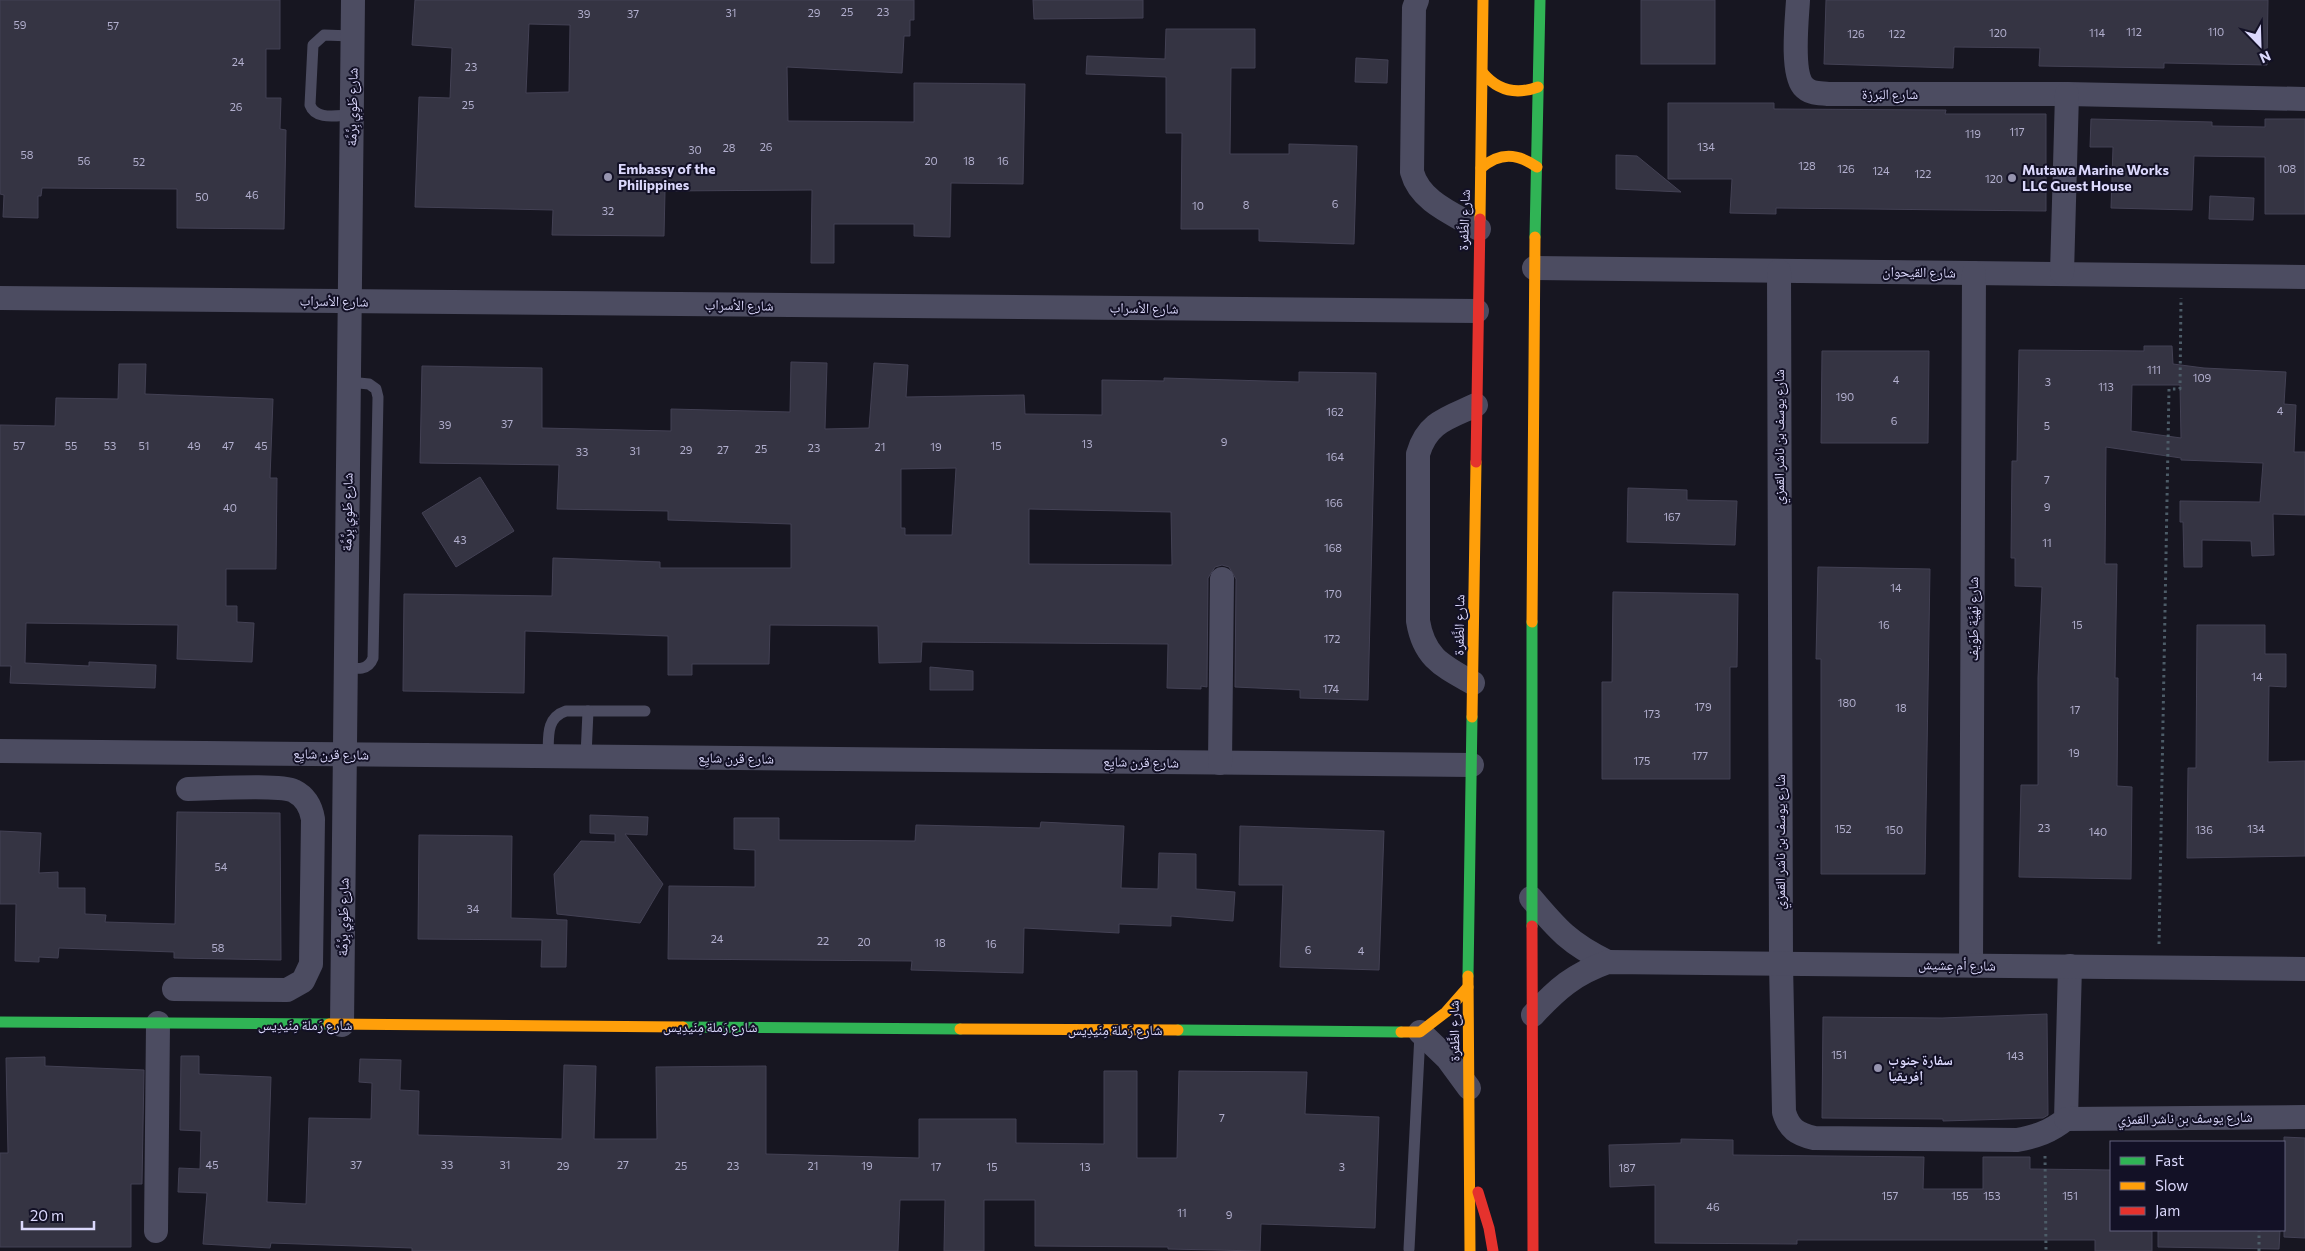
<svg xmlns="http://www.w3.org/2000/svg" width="2305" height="1251" viewBox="0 0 2305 1251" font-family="Commissioner,'Noto Naskh Arabic',sans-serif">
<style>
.building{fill:#353443;stroke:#434154;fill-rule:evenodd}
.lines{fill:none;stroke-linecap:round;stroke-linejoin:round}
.path{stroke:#4d5c68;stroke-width:3;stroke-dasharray:2.5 4;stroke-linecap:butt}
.lane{stroke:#4c4c61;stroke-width:11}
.street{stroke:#4c4c61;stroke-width:24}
.fast{stroke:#30b455;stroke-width:11}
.slow{stroke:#ff9f0a;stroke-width:11}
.jam{stroke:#e5322d;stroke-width:11}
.poi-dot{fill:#9694af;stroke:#131126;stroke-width:2}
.labels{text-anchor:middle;stroke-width:4;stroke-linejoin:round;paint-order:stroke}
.number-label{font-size:11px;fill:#b2afce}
.street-label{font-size:14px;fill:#dbd8fc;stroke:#131126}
.poi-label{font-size:14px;font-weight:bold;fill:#dbd8fc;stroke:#131126;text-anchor:start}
</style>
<rect width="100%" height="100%" fill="#171621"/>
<g class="building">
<path d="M 0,0 L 280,0 L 280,49 L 266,49 L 266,98 L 281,98 L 280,129 L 286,130 L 284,229 L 177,228 L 177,189 L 42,188 L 41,196 L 38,196 L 38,218 L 3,217 L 4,195 L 0,194 Z"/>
<path d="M 415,0 L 914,0 L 914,20 L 910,20 L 910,36 L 904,36 L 902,73 L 787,67 L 788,121 L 914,122 L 914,83 L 1025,84 L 1023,184 L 951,183 L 950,237 L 914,236 L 914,224 L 834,224 L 834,263 L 811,263 L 812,190 L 665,191 L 664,236 L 552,235 L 553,210 L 415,207 L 419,97 L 450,98 L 452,48 L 412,45 ZM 529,24 L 570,25 L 569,92 L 526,93 Z"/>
<path d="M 1033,0 L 1143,0 L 1143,18 L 1034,19 Z"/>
<rect x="1641" y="0" width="74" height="64"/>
<path d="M 1826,0 L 2268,0 L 2267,65 L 2164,63 L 2164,68 L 2039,66 L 2040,48 L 1954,47 L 1953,68 L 1824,64 Z"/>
<path d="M 1166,29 L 1255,29 L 1255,68 L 1231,68 L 1230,154 L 1289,154 L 1289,144 L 1357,146 L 1354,244 L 1259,241 L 1259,229 L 1181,229 L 1182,133 L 1166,133 L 1166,77 L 1086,74 L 1087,56 L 1165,59 Z"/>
<path d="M 1356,58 L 1388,60 L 1387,83 L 1355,82 Z"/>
<path d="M 1668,103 L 1774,103 L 1774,109 L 1946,110 L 1945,114 L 2046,114 L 2046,211 L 1776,208 L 1776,214 L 1730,213 L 1732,179 L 1668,179 Z"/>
<path d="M 2091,119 L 2212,122 L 2212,126 L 2265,127 L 2265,119 L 2305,119 L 2305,214 L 2265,214 L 2265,157 L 2194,156 L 2192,210 L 2111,208 L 2113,147 L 2090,147 Z"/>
<path d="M 1616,155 L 1637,156 L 1681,192 L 1616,189 Z"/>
<path d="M 2210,196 L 2254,198 L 2253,220 L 2209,219 Z"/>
<path d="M 2144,346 L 2172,346 L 2173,364 L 2204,368 L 2286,372 L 2284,404 L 2296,405 L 2294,452 L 2305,452 L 2305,515 L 2273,514 L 2274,555 L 2252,556 L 2251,541 L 2202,540 L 2202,567 L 2184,567 L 2183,522 L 2180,522 L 2180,501 L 2260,502 L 2263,463 L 2181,460 L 2181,458 L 2106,447 L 2105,564 L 2117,564 L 2115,678 L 2118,678 L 2117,786 L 2132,787 L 2131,879 L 2019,877 L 2021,785 L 2038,785 L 2038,678 L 2042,587 L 2015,586 L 2015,558 L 2011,558 L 2012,461 L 2017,461 L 2019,350 L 2144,351 ZM 2132,385 L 2180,385 L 2181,438 L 2131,431 Z"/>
<path d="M 1822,351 L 1929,351 L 1928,443 L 1821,443 Z"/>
<path d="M 791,362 L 827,363 L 825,429 L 869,428 L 874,363 L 908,365 L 906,397 L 1024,395 L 1025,414 L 1102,415 L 1102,380 L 1164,381 L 1164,378 L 1299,382 L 1299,372 L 1376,373 L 1368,700 L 1300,698 L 1300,690 L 1235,687 L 1236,579 L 1229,567 L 1222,565 L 1215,567 L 1208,578 L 1207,687 L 1201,686 L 1201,689 L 1167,688 L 1168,644 L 922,642 L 921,662 L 879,663 L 878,626 L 770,625 L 769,664 L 692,664 L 692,675 L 668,675 L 668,636 L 525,631 L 524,693 L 403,691 L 404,594 L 552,596 L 553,558 L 660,562 L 660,568 L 791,568 L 791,524 L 668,520 L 668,511 L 557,509 L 559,465 L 420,463 L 422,366 L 542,368 L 542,428 L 671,431 L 671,409 L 790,412 ZM 956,468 L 952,535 L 905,535 L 905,528 L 901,528 L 901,469 ZM 1029,509 L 1171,512 L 1172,565 L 1029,564 Z"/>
<path d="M 119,364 L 146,364 L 145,394 L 273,399 L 270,478 L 277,478 L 276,569 L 226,569 L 226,606 L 237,606 L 237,622 L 254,623 L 252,662 L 177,659 L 178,625 L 26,623 L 25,663 L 89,666 L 89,662 L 156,665 L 155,688 L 10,683 L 11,666 L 0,666 L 0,425 L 55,426 L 56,398 L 118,399 Z"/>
<path d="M 480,477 L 514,531 L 456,567 L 422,513 Z"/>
<path d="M 1628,488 L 1687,490 L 1687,500 L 1737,501 L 1735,545 L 1627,542 Z"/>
<path d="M 1818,567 L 1930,569 L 1925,874 L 1821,874 L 1821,659 L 1816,659 Z"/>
<path d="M 1613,592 L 1738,594 L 1737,667 L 1730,667 L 1730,779 L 1602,779 L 1602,682 L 1612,682 Z"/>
<path d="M 2197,625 L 2265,625 L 2265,654 L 2286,654 L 2286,687 L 2269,686 L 2268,762 L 2305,761 L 2305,856 L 2187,858 L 2188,768 L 2196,768 Z"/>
<path d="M 930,667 L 973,671 L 973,690 L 930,690 Z"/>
<path d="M 177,812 L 280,813 L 281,960 L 174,958 L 174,952 L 59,948 L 58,958 L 39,957 L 39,962 L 15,961 L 16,904 L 0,904 L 0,831 L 41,833 L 39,873 L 58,872 L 58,888 L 85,888 L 85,914 L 106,915 L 105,922 L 175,924 Z"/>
<path d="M 590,815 L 648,817 L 647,835 L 625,834 L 663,884 L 640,923 L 557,914 L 554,874 L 581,841 L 615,842 L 615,834 L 590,833 Z"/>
<path d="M 734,818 L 779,818 L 779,840 L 915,841 L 916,825 L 1040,828 L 1041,822 L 1124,826 L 1121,888 L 1158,889 L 1159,853 L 1196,854 L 1196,889 L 1235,892 L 1233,921 L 1171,916 L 1171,926 L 1119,924 L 1119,933 L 1024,928 L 1023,973 L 911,970 L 912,961 L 668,959 L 669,886 L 755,887 L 755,850 L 734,849 Z"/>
<path d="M 1240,826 L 1384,831 L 1379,970 L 1280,967 L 1283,885 L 1239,885 Z"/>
<path d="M 419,835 L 512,836 L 511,918 L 567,920 L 566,967 L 541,967 L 542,940 L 418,939 Z"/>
<path d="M 2047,1014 L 2048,1115 L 2043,1118 L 1943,1121 L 1943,1119 L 1822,1118 L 1823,1017 L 1942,1018 Z"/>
<path d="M 181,1056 L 199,1056 L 199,1074 L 271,1077 L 267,1202 L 306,1204 L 309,1118 L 371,1119 L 372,1083 L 359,1082 L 360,1059 L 401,1060 L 400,1090 L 419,1091 L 418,1135 L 562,1139 L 564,1065 L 596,1066 L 594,1139 L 657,1139 L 656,1067 L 766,1066 L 766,1154 L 919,1158 L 919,1119 L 1016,1119 L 1016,1143 L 1104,1144 L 1104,1071 L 1137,1071 L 1137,1158 L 1177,1158 L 1179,1071 L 1307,1072 L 1305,1114 L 1379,1117 L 1375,1228 L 1261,1224 L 1260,1251 L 1168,1249 L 1168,1247 L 1035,1246 L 1035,1200 L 984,1200 L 984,1251 L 944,1251 L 945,1200 L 900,1200 L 898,1251 L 412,1251 L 412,1248 L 271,1243 L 270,1248 L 203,1244 L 207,1193 L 178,1192 L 179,1168 L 200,1169 L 201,1131 L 180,1130 Z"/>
<path d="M 45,1057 L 45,1066 L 144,1070 L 142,1184 L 131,1184 L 131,1247 L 0,1247 L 0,1153 L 8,1153 L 6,1058 Z"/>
<path d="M 2284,1137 L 2305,1138 L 2305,1238 L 2284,1237 Z"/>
<path d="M 1681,1139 L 1733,1140 L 1733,1155 L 1924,1157 L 1923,1189 L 1983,1189 L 1983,1157 L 2030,1157 L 2030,1169 L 2111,1170 L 2111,1230 L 2152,1230 L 2152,1251 L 2095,1251 L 2095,1240 L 1797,1240 L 1797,1244 L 1655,1243 L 1655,1185 L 1610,1187 L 1609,1145 L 1681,1143 Z"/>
<path d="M 2158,1230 L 2280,1230 L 2279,1249 L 2158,1247 Z"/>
</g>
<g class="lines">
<g class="path">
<path d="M 2159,944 L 2169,389 L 2180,389 L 2181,298"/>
<path d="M 2045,1156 L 2046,1251"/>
<path d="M 2259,1251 L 2259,1230"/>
</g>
<g class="lane">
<path d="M 352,115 C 338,115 316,121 310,105 L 313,45 L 324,35 L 352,36"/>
<path d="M 345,667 C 357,669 368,671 373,658 L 378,397 L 376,389 L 369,384 L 349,382"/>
<path d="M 548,756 C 549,738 545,718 566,711 L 645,711"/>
<path d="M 586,756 L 588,711"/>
<path d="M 1409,1249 L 1420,1034"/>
</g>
<g class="street">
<path d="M 1417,0 L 1414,8 L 1412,172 C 1420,202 1454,214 1479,229"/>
<path d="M 1798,0 C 1797,19 1791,71 1803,86 C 1810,94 1819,93 1828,94 L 2067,94 L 2305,99"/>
<path d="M 1534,268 L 2305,277"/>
<path d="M 1779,271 L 1781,963 L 1784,1112 C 1789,1129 1797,1134 1814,1138 L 2017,1140 C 2037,1136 2050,1132 2066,1119 L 2070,966"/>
<path d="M 2062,273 L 2067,94"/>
<path d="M 0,298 L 1477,311"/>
<path d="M 1473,683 C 1443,666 1424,658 1418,621 L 1418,454 C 1427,422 1448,418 1476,405"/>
<path d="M 0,751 L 1472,765"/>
<path d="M 1220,763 L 1222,579"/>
<path d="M 1531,898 C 1557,929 1570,944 1608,962"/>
<path d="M 1971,965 L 1974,273"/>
<path d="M 174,989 L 287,990 L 303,981 L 311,964 L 313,819 C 311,807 306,797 294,791 C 279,784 209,789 188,789"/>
<path d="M 1533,1015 C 1557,989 1574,974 1608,962 L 2305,969"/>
<path d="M 342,1025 L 353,0"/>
<path d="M 1420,1032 L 1447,1058 L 1469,1088"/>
<path d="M 2066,1119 L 2305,1117"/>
<path d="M 156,1231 L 158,1023"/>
</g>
<g class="fast">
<path d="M 1535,237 L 1540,0"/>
<path d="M 1532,622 L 1532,926"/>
<path d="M 1468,976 L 1472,717"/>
<path d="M 0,1022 L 329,1024"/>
<path d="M 683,1027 L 960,1029"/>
<path d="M 1178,1030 L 1401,1032"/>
</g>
<g class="slow">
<path d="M 1483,73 C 1498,91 1516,95 1538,87"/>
<path d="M 1481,168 C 1500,152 1517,153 1537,167"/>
<path d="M 1480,219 L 1483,0"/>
<path d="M 1532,622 L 1535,237"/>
<path d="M 1472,717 L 1476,462"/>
<path d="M 1468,976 L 1470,1251"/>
<path d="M 329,1024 L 683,1027"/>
<path d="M 960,1029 L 1178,1030"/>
<path d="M 1401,1032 L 1420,1032 L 1446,1012 L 1468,987"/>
</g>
<g class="jam">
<path d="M 1476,462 L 1480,219"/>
<path d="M 1532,926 L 1533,1251"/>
<path d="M 1478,1192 L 1489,1228 L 1493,1251"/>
</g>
</g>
<g class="poi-dot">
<circle cx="608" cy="177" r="5"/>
<circle cx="2012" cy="178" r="5"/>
<circle cx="1878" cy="1068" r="5"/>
</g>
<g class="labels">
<g class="number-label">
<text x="847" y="16">25</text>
<text x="883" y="16">23</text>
<text x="731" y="17">31</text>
<text x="814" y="17">29</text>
<text x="584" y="18">39</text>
<text x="633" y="18">37</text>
<text x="20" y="29">59</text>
<text x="113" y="30">57</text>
<text x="2134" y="36">112</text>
<text x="2216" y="36">110</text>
<text x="1998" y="37">120</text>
<text x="2097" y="37">114</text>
<text x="1856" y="38">126</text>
<text x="1897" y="38">122</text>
<text x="238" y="66">24</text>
<text x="471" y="71">23</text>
<text x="468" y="109">25</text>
<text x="236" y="111">26</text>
<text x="2017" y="136">117</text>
<text x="1973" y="138">119</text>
<text x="766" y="151">26</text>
<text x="1706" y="151">134</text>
<text x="729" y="152">28</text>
<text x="695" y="154">30</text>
<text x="27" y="159">58</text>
<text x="84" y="165">56</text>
<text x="931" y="165">20</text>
<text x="969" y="165">18</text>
<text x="1003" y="165">16</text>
<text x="139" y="166">52</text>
<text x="1807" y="170">128</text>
<text x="1846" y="173">126</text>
<text x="2287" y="173">108</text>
<text x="1881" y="175">124</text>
<text x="1923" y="178">122</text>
<text x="1994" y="183">120</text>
<text x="252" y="199">46</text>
<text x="202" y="201">50</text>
<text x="1335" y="208">6</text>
<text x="1246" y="209">8</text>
<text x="1198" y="210">10</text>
<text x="608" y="215">32</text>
<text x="2154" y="374">111</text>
<text x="2202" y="382">109</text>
<text x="1896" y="384">4</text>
<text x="2048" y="386">3</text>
<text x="2106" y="391">113</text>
<text x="1845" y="401">190</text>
<text x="2280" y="415">4</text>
<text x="1335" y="416">162</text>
<text x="1894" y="425">6</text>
<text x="507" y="428">37</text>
<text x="445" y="429">39</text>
<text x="2047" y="430">5</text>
<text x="1224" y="446">9</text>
<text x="1087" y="448">13</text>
<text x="19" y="450">57</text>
<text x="71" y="450">55</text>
<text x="110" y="450">53</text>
<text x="144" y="450">51</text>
<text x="194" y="450">49</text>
<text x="228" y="450">47</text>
<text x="261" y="450">45</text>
<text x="996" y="450">15</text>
<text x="880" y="451">21</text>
<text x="936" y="451">19</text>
<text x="814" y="452">23</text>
<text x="761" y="453">25</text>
<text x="686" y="454">29</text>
<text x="723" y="454">27</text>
<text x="635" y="455">31</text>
<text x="582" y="456">33</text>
<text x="1335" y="461">164</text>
<text x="2047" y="484">7</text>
<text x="1334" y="507">166</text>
<text x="2047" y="511">9</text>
<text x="230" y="512">40</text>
<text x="1672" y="521">167</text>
<text x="460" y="544">43</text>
<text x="2047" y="547">11</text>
<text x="1333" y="552">168</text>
<text x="1896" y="592">14</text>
<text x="1333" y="598">170</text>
<text x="1884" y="629">16</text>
<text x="2077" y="629">15</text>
<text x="1332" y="643">172</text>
<text x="2257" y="681">14</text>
<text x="1331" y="693">174</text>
<text x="1847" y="707">180</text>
<text x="1703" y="711">179</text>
<text x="1901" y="712">18</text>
<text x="2075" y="714">17</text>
<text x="1652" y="718">173</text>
<text x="2074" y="757">19</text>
<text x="1700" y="760">177</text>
<text x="1642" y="765">175</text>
<text x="2044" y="832">23</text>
<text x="1843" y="833">152</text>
<text x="2256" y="833">134</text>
<text x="1894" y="834">150</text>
<text x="2204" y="834">136</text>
<text x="2098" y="836">140</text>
<text x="221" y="871">54</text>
<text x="473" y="913">34</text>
<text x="717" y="943">24</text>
<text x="823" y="945">22</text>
<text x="864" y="946">20</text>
<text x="940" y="947">18</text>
<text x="991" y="948">16</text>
<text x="218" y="952">58</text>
<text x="1308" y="954">6</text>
<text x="1361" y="955">4</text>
<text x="1839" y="1059">151</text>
<text x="2015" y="1060">143</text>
<text x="1222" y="1122">7</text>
<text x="212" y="1169">45</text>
<text x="356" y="1169">37</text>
<text x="447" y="1169">33</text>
<text x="505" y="1169">31</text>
<text x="623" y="1169">27</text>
<text x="563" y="1170">29</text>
<text x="681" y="1170">25</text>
<text x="733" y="1170">23</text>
<text x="813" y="1170">21</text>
<text x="867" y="1170">19</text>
<text x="936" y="1171">17</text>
<text x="992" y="1171">15</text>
<text x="1085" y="1171">13</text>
<text x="1342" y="1171">3</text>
<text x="1627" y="1172">187</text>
<text x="1890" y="1200">157</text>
<text x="1960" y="1200">155</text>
<text x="1992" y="1200">153</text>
<text x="2070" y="1200">151</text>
<text x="1713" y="1211">46</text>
<text x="1182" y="1217">11</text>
<text x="1229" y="1219">9</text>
</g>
<g class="street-label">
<text x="1890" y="99">شارع البَرزة</text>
<text transform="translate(352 107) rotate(-89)" y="5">شارع طَوِي بِرِّمَّة</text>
<text transform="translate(1464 220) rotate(-88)" y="5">شارع الظَّفرة</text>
<text transform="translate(1919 272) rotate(1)" y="5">شارع القيحوان</text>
<text transform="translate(334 301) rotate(1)" y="5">شارع الأسراب</text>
<text transform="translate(739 305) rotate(1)" y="5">شارع الأسراب</text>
<text transform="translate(1144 308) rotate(1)" y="5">شارع الأسراب</text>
<text transform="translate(1779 437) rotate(-90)" y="5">شارع يوسف بن ناشر القمزي</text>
<text transform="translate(347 512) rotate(-89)" y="5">شارع طَوِي بِرِّمَّة</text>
<text transform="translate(1973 619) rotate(-90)" y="5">شارع نَهيَّة طَوَيف</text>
<text transform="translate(1459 625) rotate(-89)" y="5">شارع الظَّفرة</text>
<text transform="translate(331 754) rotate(1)" y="5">شارع قرن شايِع</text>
<text transform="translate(736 758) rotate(1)" y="5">شارع قرن شايِع</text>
<text transform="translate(1141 762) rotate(1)" y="5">شارع قرن شايِع</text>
<text transform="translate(1780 842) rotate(-90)" y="5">شارع يوسف بن ناشر القمزي</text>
<text transform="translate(343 917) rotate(-89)" y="5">شارع طَوِي بِرِّمَّة</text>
<text transform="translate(1957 965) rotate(1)" y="5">شارع أم عِشيش</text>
<text x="305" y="1030">شارع رَملة مِنَيدِيس</text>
<text x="710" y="1032">شارع رَملة مِنَيدِيس</text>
<text x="1115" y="1035">شارع رَملة مِنَيدِيس</text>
<text transform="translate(1454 1031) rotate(-91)" y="5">شارع الظَّفرة</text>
<text transform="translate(2185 1118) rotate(-1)" y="5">شارع يوسف بن ناشر القمزي</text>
</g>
<g class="poi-label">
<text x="618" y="174">Embassy of the<tspan x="618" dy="16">Philippines</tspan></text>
<text x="2022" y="175">Mutawa Marine Works<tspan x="2022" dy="16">LLC Guest House</tspan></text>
<text x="1888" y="1065">سفارة جنوب<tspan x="1888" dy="16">إفريقيا</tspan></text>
</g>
</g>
<rect x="2110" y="1141" width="175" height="90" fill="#131126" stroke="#63617c"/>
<rect x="2120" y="1157" width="25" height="8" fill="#30b455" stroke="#63617c"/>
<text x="2155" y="1166" font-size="15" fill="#dbd8fc">Fast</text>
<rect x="2120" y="1182" width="25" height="8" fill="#ff9f0a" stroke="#63617c"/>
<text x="2155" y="1191" font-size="15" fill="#dbd8fc">Slow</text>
<rect x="2120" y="1207" width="25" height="8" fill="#e5322d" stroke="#63617c"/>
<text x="2155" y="1216" font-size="15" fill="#dbd8fc">Jam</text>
<g transform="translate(2260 45) rotate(157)" stroke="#131126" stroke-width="4" paint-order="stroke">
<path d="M0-4L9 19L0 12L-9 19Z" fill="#dbd8fc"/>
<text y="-8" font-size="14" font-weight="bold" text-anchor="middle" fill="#dbd8fc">N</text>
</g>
<path d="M22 1221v8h72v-8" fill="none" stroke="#dbd8fc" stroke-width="2.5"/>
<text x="30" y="1221" font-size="15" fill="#dbd8fc" stroke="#131126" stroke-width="4" paint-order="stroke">20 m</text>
</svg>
